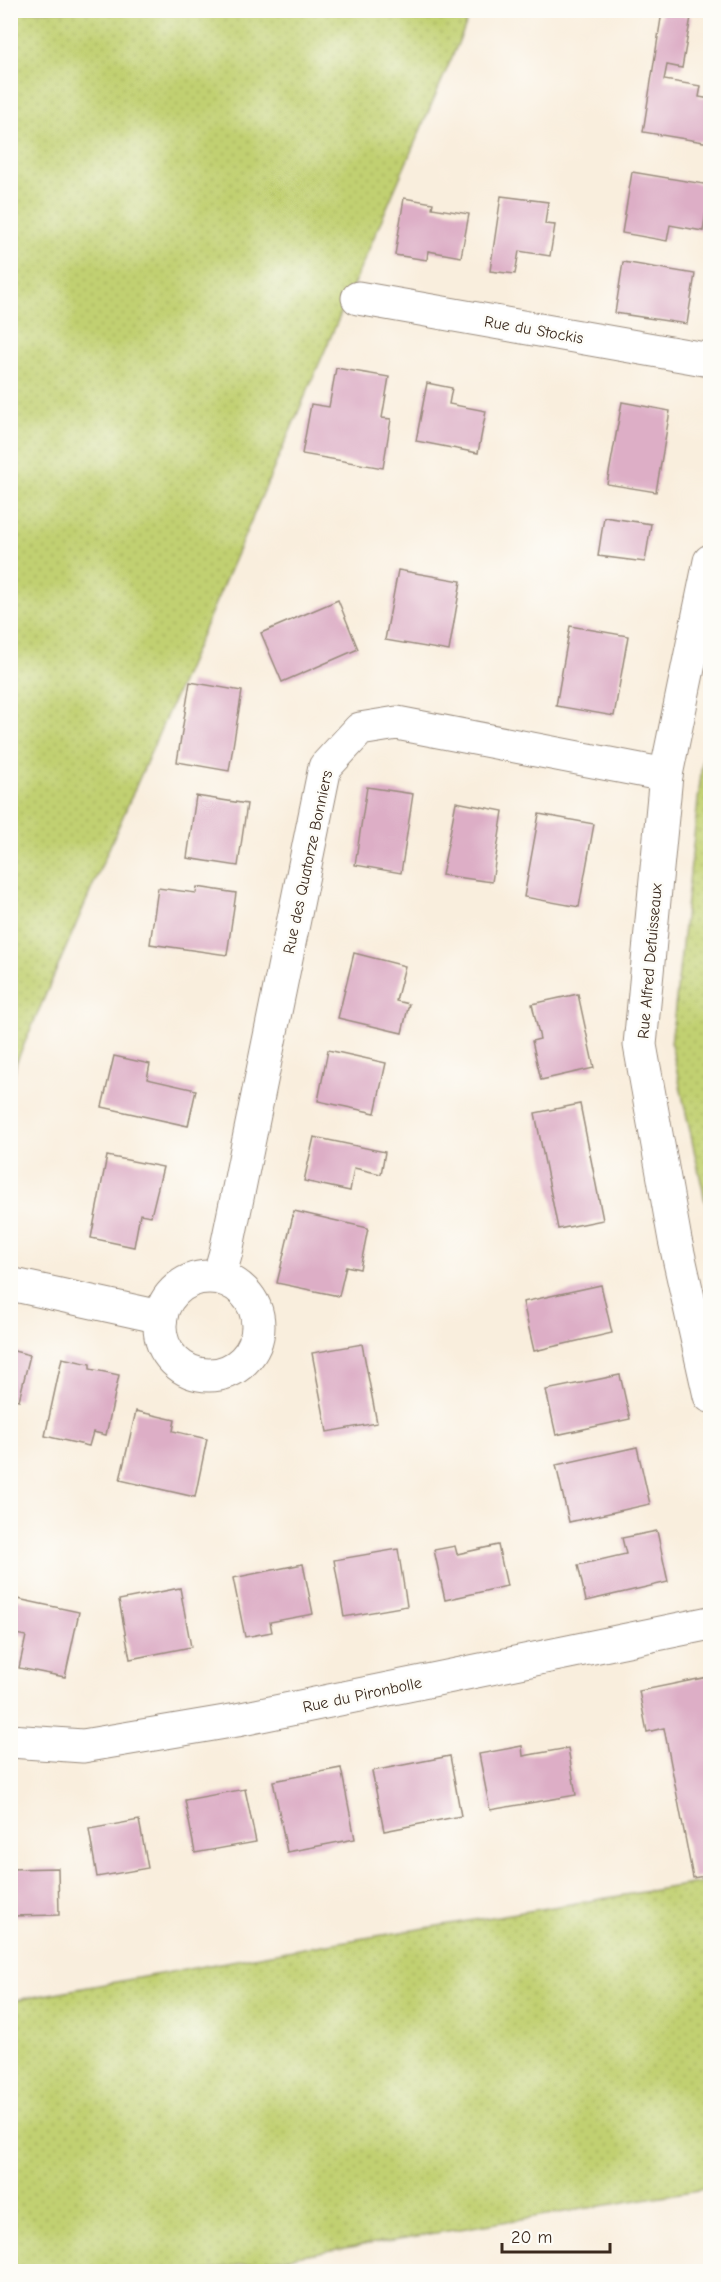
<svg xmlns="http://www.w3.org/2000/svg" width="721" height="2282" viewBox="0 0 721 2282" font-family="'Comic Neue',sans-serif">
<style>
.grass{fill:url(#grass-dots);stroke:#7e7d48;stroke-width:1.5}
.building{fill:#ddaec6}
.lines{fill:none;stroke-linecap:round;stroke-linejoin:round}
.minor-casing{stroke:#9a8c7e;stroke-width:35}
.minor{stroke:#fff;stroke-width:33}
.labels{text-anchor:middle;stroke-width:5;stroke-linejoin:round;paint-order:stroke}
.street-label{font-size:16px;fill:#3b2a1e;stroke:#fdfcf7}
</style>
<defs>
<pattern id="grass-dots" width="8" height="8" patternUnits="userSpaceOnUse" patternTransform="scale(1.5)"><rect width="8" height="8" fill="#c1d071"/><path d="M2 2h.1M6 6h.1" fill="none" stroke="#a7b361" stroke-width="1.8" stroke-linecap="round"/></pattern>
</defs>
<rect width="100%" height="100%" fill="#fdfcf7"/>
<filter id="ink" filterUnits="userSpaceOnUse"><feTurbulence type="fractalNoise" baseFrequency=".0167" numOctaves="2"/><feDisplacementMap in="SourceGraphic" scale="12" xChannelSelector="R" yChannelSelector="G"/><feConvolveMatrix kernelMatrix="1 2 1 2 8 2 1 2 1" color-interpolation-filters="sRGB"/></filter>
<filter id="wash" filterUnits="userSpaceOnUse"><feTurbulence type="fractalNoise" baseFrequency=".008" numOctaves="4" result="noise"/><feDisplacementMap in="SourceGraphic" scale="24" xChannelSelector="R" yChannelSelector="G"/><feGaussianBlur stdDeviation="1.35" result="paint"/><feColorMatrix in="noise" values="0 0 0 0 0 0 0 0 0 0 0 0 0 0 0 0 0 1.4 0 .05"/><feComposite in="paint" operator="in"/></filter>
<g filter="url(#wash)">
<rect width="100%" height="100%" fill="#f9eedd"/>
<g class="grass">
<path d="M 11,11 L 472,11 L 16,1063 L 11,1089 Z"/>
<path d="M 710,717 L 710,1223 L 671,1044 L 707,719 Z"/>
<path d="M 710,1881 L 710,2188 L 205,2271 L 11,2271 L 11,2001 L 304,1948 Z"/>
</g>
<g id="blocks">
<g class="building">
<path d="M 662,12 L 691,17 L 682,68 L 667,65 L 664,80 L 701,86 L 699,97 L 710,99 L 710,143 L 643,132 Z"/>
<path d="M 632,172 L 710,185 L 703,231 L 670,225 L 667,241 L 622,233 Z"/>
<path d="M 501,196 L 548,202 L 545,224 L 555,225 L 550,256 L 519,251 L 515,274 L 490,271 Z"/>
<path d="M 404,198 L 433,203 L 432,208 L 469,214 L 461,257 L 428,251 L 427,260 L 395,255 Z"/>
<path d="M 623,262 L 695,274 L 687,324 L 615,313 Z"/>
<path d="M 336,368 L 389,377 L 382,418 L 391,419 L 383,468 L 302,454 L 311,404 L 329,407 Z"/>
<path d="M 427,383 L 452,388 L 449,404 L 486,411 L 478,453 L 416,441 Z"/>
<path d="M 622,402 L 670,411 L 656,492 L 607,484 Z"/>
<path d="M 604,517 L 651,524 L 645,562 L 598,556 Z"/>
<path d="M 398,570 L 461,581 L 449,651 L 385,640 Z"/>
<path d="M 338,600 L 358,649 L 282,682 L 261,633 Z"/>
<path d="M 570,626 L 628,636 L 614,716 L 556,706 Z"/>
<path d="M 190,682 L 242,691 L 229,771 L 177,762 Z"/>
<path d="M 367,787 L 413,794 L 401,873 L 355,865 Z"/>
<path d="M 196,796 L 247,804 L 238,866 L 187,858 Z"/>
<path d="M 456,802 L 503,811 L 492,882 L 442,875 Z"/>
<path d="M 539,814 L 594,824 L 579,907 L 524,897 Z"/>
<path d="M 197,887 L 236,893 L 227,955 L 150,944 L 158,888 L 196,893 Z"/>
<path d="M 354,953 L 405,966 L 396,1001 L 409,1004 L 402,1033 L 338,1018 Z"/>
<path d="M 578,994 L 594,1068 L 541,1080 L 532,1041 L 540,1039 L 532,1004 Z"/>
<path d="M 328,1050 L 386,1063 L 375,1113 L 318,1101 Z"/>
<path d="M 114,1056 L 150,1064 L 147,1079 L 196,1090 L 188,1126 L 102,1107 Z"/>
<path d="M 580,1104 L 603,1220 L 558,1229 L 535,1113 Z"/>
<path d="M 314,1137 L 385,1152 L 381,1174 L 354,1168 L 350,1191 L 304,1181 Z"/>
<path d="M 107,1156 L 163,1167 L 151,1216 L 140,1214 L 134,1247 L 91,1238 Z"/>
<path d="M 294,1211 L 368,1228 L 360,1269 L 346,1266 L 339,1296 L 277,1283 Z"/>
<path d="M 601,1285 L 612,1333 L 534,1351 L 523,1302 Z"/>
<path d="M 362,1344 L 377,1423 L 327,1432 L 312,1353 Z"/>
<path d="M 10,1350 L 30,1355 L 19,1400 L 10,1398 Z"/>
<path d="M 62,1358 L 90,1364 L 90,1369 L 119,1375 L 106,1435 L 93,1432 L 89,1446 L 45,1436 Z"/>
<path d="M 620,1375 L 630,1419 L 556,1435 L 546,1390 Z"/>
<path d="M 136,1411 L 175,1420 L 173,1431 L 207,1439 L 195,1497 L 120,1480 Z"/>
<path d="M 637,1447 L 650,1504 L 569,1522 L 556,1465 Z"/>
<path d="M 657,1531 L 668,1582 L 586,1601 L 578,1565 L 626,1554 L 622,1538 Z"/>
<path d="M 498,1545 L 507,1586 L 445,1600 L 434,1550 L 455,1546 L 457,1554 Z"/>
<path d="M 398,1549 L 407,1606 L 344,1617 L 334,1560 Z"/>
<path d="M 303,1564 L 313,1614 L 270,1622 L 272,1632 L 245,1637 L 233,1578 Z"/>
<path d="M 180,1588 L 191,1647 L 130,1659 L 119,1600 Z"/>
<path d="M 13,1598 L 79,1612 L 65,1677 L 19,1668 L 26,1636 L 10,1633 Z"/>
<path d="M 708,1677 L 710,1691 L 710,1875 L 693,1878 L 664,1728 L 647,1732 L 639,1691 Z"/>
<path d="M 522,1746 L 523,1756 L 568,1748 L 576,1795 L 490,1810 L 479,1754 Z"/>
<path d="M 450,1756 L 461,1816 L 384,1831 L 372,1771 Z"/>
<path d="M 341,1768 L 355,1839 L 287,1852 L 273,1781 Z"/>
<path d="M 245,1789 L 256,1842 L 195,1853 L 185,1800 Z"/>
<path d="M 139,1820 L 148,1868 L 97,1877 L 89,1829 Z"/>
<path d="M 58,1868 L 59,1915 L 10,1916 L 10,1869 Z"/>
</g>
</g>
</g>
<g filter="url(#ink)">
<use href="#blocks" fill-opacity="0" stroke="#9a8c7e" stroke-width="1.5"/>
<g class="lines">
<defs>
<g id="minor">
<path d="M 358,298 L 710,360"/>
<path d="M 710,561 L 666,775 L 640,1045 L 675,1240 L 710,1396"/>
<path d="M 219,1277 L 226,1252 L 325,767 L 360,729 L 397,723 L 666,775"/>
<circle cx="209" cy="1326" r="49"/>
<path d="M 10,1284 L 161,1317"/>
<path d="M 10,1741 L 83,1746 L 237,1720 L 710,1623"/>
</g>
</defs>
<use href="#minor" class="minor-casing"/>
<use href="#minor" class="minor"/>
</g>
</g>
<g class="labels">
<g class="street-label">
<text transform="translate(534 329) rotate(10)" y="6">Rue du Stockis</text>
<text transform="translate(307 862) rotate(-78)" y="6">Rue des Quatorze Bonniers</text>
<text transform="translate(649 961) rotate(-85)" y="6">Rue Alfred Defuisseaux</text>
<text transform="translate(362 1694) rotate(-12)" y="6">Rue du Pironbolle</text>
</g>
</g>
<rect width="721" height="2282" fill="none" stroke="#fdfcf7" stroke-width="36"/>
<path d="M502 2243v9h108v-9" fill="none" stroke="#3b2a1e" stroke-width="3"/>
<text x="511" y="2243" font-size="18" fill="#3b2a1e" stroke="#fdfcf7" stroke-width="4.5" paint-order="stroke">20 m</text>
</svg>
